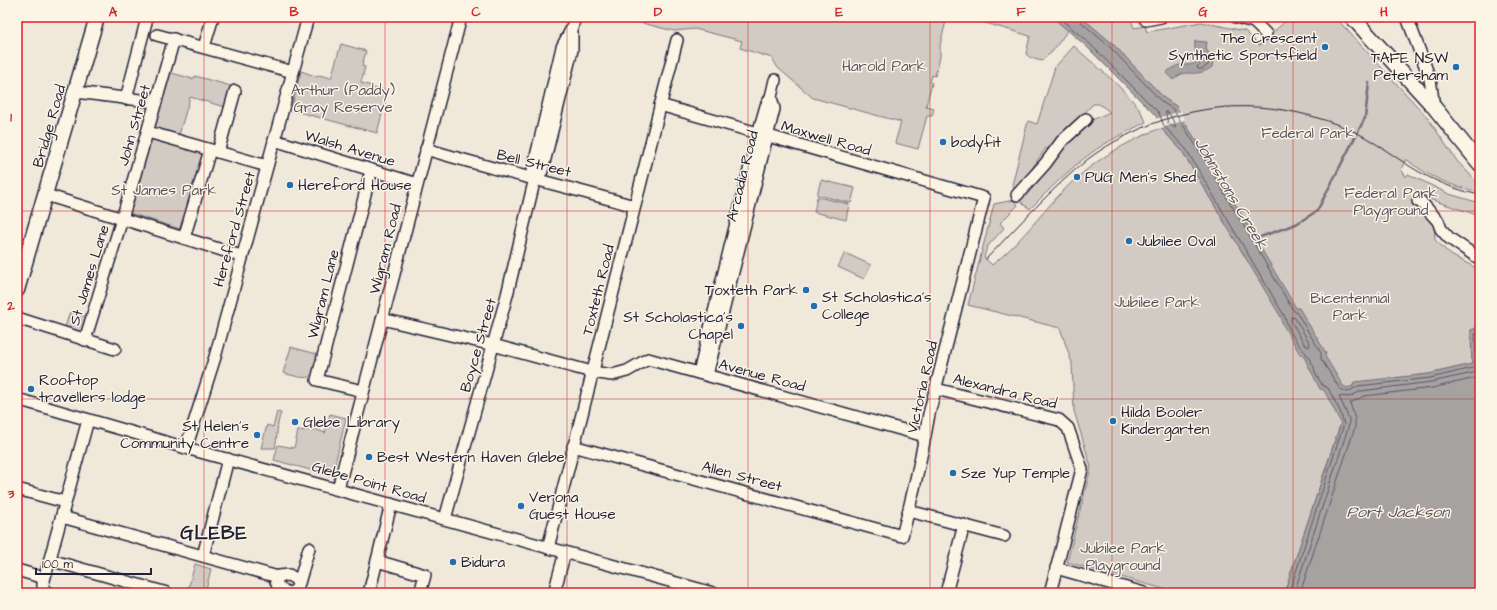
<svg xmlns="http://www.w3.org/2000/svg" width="1497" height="610" viewBox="0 0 1497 610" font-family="'Architects Daughter',sans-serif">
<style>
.green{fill:#d1cbc3;stroke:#7a767f}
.water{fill:#a6a2a2;stroke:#716f79}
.pier{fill:#efe8db}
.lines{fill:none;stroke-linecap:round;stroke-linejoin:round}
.shore{stroke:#575564;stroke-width:1}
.stream{stroke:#716f79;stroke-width:2.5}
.minor-casing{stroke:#22223b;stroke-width:14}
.major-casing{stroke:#22223b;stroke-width:17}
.minor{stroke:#fcf5e5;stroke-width:11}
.major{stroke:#fcf5e5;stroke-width:14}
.tram{stroke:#22223b;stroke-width:1}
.grid{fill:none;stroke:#d62828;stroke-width:1;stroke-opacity:0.55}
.poi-dot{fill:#1f6fb2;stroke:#fcf5e5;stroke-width:1.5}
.labels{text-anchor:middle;stroke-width:3;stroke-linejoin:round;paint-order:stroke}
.poi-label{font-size:15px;fill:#22223b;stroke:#fcf5e5;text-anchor:start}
.park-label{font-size:15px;fill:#575564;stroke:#fcf5e5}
.street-label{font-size:15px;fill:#22223b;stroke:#fcf5e5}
.water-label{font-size:16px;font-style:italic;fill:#575564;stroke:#fcf5e5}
.district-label{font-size:19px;font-weight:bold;letter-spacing:1px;fill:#22223b;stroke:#fcf5e5}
.neatline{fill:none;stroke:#d62828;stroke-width:1.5}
.grid-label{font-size:13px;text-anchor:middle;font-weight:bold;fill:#d62828}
</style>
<rect width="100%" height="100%" fill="#efe8db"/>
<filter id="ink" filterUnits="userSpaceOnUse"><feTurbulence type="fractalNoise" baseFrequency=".025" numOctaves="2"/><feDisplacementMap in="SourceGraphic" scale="8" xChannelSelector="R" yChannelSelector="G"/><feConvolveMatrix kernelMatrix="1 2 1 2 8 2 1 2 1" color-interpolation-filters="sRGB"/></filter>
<g filter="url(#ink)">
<g class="green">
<path d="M 618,17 L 947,17 L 940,45 L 940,57 L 935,76 L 932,75 L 930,82 L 932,83 L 926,106 L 934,108 L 932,116 L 927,116 L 918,149 L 895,143 L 901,122 L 813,98 L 778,68 L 772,58 L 740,48 L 742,41 L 695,29 L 674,31 Z"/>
<path d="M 965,17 L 1052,17 L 1068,30 L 1052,52 L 1041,61 L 1031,58 L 1026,54 L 1030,36 Z"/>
<path d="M 1081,17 L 1130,17 L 1134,28 L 1145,26 L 1147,32 L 1201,22 L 1245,31 L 1259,45 L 1290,17 L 1335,17 L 1427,117 L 1457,161 L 1480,185 L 1480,192 C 1455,188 1426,176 1406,159 L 1401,169 L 1406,177 L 1408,174 L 1449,194 L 1480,203 L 1480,216 L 1420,196 L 1434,223 L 1435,240 L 1451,255 L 1480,270 L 1480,327 L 1471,330 L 1472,364 L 1429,374 L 1354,383 L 1284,593 L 1178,593 L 1067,562 L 1091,467 L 1074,411 L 1072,363 L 1060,328 L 968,305 L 994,204 L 1014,200 L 1018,205 L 1000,223 L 1004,228 L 987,247 L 984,257 L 992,265 C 1019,244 1038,217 1062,192 C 1090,163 1123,143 1161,128 L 1182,151 L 1265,290 L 1255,238 L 1208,158 L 1184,122 L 1176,106 L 1165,99 L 1113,44 Z"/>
<path d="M 341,44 L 366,51 L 362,66 L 365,67 L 361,83 L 372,86 L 372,88 L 388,91 L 377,133 L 291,110 L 301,71 L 318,77 L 319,75 L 331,78 Z"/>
<path d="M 1074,46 C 1095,66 1137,97 1146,122 C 1127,132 1107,141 1090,154 C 1068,170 1049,190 1030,209 L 1023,204 L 1018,197 L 1080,128 C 1090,120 1099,117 1110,112 L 1099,104 L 1093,104 L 1051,148 L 1045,149 L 1017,191 L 1012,185 L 1028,121 L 1037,124 L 1055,67 Z"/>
<path d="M 168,72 L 193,79 L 195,76 L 231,86 L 225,107 L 190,97 L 179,135 L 155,127 L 154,125 Z"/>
<path d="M 151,138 L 206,152 L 183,230 L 126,212 L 148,142 Z"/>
<path d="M 821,180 L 855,188 L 851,203 L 817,195 Z"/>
<path d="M 817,197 L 849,204 L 846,220 L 814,212 Z"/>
<path d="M 845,253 L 871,265 L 864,279 L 838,267 Z"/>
<path d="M 70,312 L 88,317 L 84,330 L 81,332 L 65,327 Z"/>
<path d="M 291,347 L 320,355 C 313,382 309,380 283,373 Z"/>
<path d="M 277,412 L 281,413 C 276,425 278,436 275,448 L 261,448 L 267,425 L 273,427 Z"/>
<path d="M 330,414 L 346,418 L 332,476 L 274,460 L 278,445 L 294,448 L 298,431 L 315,429 L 325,433 Z"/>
<path d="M 195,564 L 211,569 L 205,593 L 187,593 Z"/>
</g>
<g class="water">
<path d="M 1052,17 L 1081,17 L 1113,44 L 1165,99 L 1176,106 L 1184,122 L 1208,158 L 1296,308 L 1299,308 L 1326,353 L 1325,356 L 1343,386 L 1347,388 L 1353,386 L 1354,382 L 1429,374 L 1472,364 L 1471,330 L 1480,327 L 1480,593 L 1284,593 L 1341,423 L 1324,390 L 1320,389 L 1303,355 L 1300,354 L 1282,323 L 1282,319 L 1182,151 L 1161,128 L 1156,116 L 1086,46 Z"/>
<path d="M 1195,41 L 1207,42 L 1206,49 L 1213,59 L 1212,67 C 1194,80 1187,66 1173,80 L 1166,73 C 1181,59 1185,69 1197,62 C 1199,55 1193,49 1195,41 Z"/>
</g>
<path class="pier" d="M 1181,111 L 1185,120 L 1159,129 L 1155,119 Z"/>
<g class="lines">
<g class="shore">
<path d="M 1058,17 L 1089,43 L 1159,113 L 1164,126 L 1186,149 L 1285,317 C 1288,329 1297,345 1306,353 L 1314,367 L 1315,372 L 1322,385 L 1328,388 L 1340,411 L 1344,424 L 1289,593"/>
<path d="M 1079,17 L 1081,22 L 1110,47 L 1162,102 L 1173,109 L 1205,160 L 1293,310 L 1297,313 L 1321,353 L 1321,359 L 1340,389 L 1348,392 L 1358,386 L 1430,378 L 1473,368 L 1476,364 L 1475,334 L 1480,331"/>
<path d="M 1205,55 L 1209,60 L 1208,65 L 1202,69 L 1198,69 L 1197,67 L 1200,64 L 1202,56 Z"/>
<path d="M 1166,112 L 1169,113 L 1176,126 L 1175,128 L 1168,123 Z"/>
<path d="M 1292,317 L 1295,318 L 1310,344 L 1309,347 L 1305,345 L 1291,321 Z"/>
<path d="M 1294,593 L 1349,425 L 1349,419 L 1339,396 L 1349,397 L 1361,391 L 1431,382 L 1473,373 L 1480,368"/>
<path d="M 1300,593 L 1355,427 L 1355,419 L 1350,403 L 1364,396 L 1432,388 L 1480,377"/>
</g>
<path class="stream" d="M 1252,240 L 1296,224 L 1317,211 L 1365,118 L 1369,83"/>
<defs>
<g id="minor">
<path d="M 1145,17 L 1146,20 L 1161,17"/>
<path d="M 1236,17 L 1254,22 L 1266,34"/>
<path d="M 1407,17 L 1430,79 L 1434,107"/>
<path d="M 157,35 L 293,72"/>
<path d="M 204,47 L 213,17"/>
<path d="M 76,92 L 156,102"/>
<path d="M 126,99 L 146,22"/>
<path d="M 148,132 L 267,166"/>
<path d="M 274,140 L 417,184"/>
<path d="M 426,149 C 495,170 565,186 634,206"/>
<path d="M 218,152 L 235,91"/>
<path d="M 535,178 L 542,171 L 572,50 L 572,31"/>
<path d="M 46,195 L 241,256"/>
<path d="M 1017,195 L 1045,164 L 1062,141 L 1086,119"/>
<path d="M 1418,201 L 1420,201 L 1438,221 L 1441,229 L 1449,238 L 1480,259"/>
<path d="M 184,238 L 210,150"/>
<path d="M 17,318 L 115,349"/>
<path d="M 382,319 L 493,345 L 592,372 L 612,375 L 627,371 L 648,359 L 925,436"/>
<path d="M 85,340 L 122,219 L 174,39"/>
<path d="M 699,373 L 758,134 L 766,106 L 771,97 L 775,80"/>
<path d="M 707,375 L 774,109 L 771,97"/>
<path d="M 936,389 L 1059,420 L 1068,428 L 1082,469 L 1050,593"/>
<path d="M 363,391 L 317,380 L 371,171"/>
<path d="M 17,399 L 186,448 L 713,593"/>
<path d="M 573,446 L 902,536 C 913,495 922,455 929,414 L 984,198 L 660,105"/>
<path d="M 186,448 L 215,357 L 308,17"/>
<path d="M 17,489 L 65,502"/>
<path d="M 338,489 L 461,17"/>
<path d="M 909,511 L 1004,536"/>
<path d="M 62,517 L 278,577"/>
<path d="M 445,519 L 507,295 L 535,178 L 533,169 L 562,47 L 572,28 L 575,17"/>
<path d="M 548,548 L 677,40"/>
<path d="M 203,556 L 228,459"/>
<path d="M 50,560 L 167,593"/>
<path d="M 377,561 L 425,575 L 420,593"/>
<path d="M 1056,568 L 1144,593"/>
<path d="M 17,570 L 44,578"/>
<path d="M 299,583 L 309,548"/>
<path d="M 48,593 L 43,589 L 43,584 L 88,420"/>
<path d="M 288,593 L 278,587 L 276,581 L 279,576 L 289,575 L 297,580 L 298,588 L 291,593"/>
<path d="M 369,593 L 391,504"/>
<path d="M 554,593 L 565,552"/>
<path d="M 946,593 L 964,525"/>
</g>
<g id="major">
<path d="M 1352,17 L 1434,107 L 1480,164"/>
<path d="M 17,290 L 97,17"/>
</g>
</defs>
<use href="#minor" class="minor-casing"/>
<use href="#major" class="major-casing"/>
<use href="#minor" class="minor"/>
<use href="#major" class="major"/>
<path class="tram" d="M 986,259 C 1019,225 1051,189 1088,159 C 1104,147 1122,137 1140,129 C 1210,98 1281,100 1351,130 C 1371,139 1389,153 1408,165 C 1429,179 1455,190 1480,195"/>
</g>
</g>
<path class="grid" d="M 204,17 L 204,593M 385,17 L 385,593M 567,17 L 567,593M 748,17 L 748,593M 930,17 L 930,593M 1112,17 L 1112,593M 1293,17 L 1293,593M 17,211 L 1480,211M 17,399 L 1480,399"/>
<g class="poi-dot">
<circle cx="1325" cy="47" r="4"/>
<circle cx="1456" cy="67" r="4"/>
<circle cx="943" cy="142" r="4"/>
<circle cx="1077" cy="177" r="4"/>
<circle cx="290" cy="185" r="4"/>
<circle cx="1129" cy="241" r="4"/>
<circle cx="806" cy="290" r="4"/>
<circle cx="814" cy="306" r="4"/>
<circle cx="741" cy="326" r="4"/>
<circle cx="31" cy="389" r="4"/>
<circle cx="1113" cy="421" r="4"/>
<circle cx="295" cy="422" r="4"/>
<circle cx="257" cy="435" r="4"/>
<circle cx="369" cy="457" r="4"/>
<circle cx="953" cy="473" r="4"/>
<circle cx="521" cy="506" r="4"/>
<circle cx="453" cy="562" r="4"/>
</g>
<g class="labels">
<g class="poi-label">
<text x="1317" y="43" text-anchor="end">The Crescent<tspan x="1317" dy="17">Synthetic Sportsfield</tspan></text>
<text x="1448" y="63" text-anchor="end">TAFE NSW<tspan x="1448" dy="17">Petersham</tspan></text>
<text x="951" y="147">bodyfit</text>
<text x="1085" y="182">PUG Men's Shed</text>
<text x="298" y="190">Hereford House</text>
<text x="1137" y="246">Jubilee Oval</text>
<text x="798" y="295" text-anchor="end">Toxteth Park</text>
<text x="822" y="302">St Scholastica's<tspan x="822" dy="17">College</tspan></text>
<text x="733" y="322" text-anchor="end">St Scholastica's<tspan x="733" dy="17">Chapel</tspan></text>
<text x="39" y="385">Rooftop<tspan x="39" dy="17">travellers lodge</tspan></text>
<text x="1121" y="417">Hilda Booler<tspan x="1121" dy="17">Kindergarten</tspan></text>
<text x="303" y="427">Glebe Library</text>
<text x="249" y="431" text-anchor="end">St Helen's<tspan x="249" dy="17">Community Centre</tspan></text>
<text x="377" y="462">Best Western Haven Glebe</text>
<text x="961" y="478">Sze Yup Temple</text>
<text x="529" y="502">Verona<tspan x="529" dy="17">Guest House</tspan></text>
<text x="461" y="567">Bidura</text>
</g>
<g class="park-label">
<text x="884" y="71">Harold Park</text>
<text x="343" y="95">Arthur (Paddy)<tspan x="343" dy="17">Gray Reserve</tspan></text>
<text x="1308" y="138">Federal Park</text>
<text x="164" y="195">St James Park</text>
<text x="1391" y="198">Federal Park<tspan x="1391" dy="17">Playground</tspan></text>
<text x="1350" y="303">Bicentennial<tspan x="1350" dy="17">Park</tspan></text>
<text x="1157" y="307">Jubilee Park</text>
<text x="1123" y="553">Jubilee Park<tspan x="1123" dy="17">Playground</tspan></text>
</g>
<g class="street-label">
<text transform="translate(134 125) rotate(-74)" y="5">John Street</text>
<text transform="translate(49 126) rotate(-74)" y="5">Bridge Road</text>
<text transform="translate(826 138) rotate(16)" y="5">Maxwell Road</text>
<text transform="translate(350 148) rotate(17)" y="5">Walsh Avenue</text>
<text transform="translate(534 163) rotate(14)" y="5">Bell Street</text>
<text transform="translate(742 176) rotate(-76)" y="5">Arcadia Road</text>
<text transform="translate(234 229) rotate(-74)" y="5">Hereford Street</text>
<text transform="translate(385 249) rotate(-76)" y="5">Wigram Road</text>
<text transform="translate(89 275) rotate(-73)" y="5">St James Lane</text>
<text transform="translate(598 290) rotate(-76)" y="5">Toxteth Road</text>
<text transform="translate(323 294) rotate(-76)" y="5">Wigram Lane</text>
<text transform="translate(478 345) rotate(-74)" y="5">Boyce Street</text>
<text transform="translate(762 375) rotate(15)" y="5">Avenue Road</text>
<text transform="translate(922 387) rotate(-77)" y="5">Victoria Road</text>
<text transform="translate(1005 391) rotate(14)" y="5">Alexandra Road</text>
<text transform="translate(742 476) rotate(15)" y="5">Allen Street</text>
<text transform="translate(369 482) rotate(16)" y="5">Glebe Point Road</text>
</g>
<g class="water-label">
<text transform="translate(1232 193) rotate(59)" y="6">Johnstons Creek</text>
<text x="1398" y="517">Port Jackson</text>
</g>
<g class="district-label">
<text x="214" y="539">GLEBE</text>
</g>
</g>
<rect width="1497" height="610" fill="none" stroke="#fcf5e5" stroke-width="44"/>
<path d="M36 568v6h115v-6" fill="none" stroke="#22223b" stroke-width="2"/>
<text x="42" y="568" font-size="12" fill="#22223b" stroke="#fcf5e5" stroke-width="3" paint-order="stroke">100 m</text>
<rect x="22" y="22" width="1453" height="566" class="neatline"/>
<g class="grid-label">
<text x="113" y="16">A</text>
<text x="294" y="16">B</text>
<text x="476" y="16">C</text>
<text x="658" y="16">D</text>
<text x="839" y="16">E</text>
<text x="1021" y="16">F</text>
<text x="1203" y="16">G</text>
<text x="1384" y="16">H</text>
<text x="11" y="121">1</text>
<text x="11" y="310">2</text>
<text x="11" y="498">3</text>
</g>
</svg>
